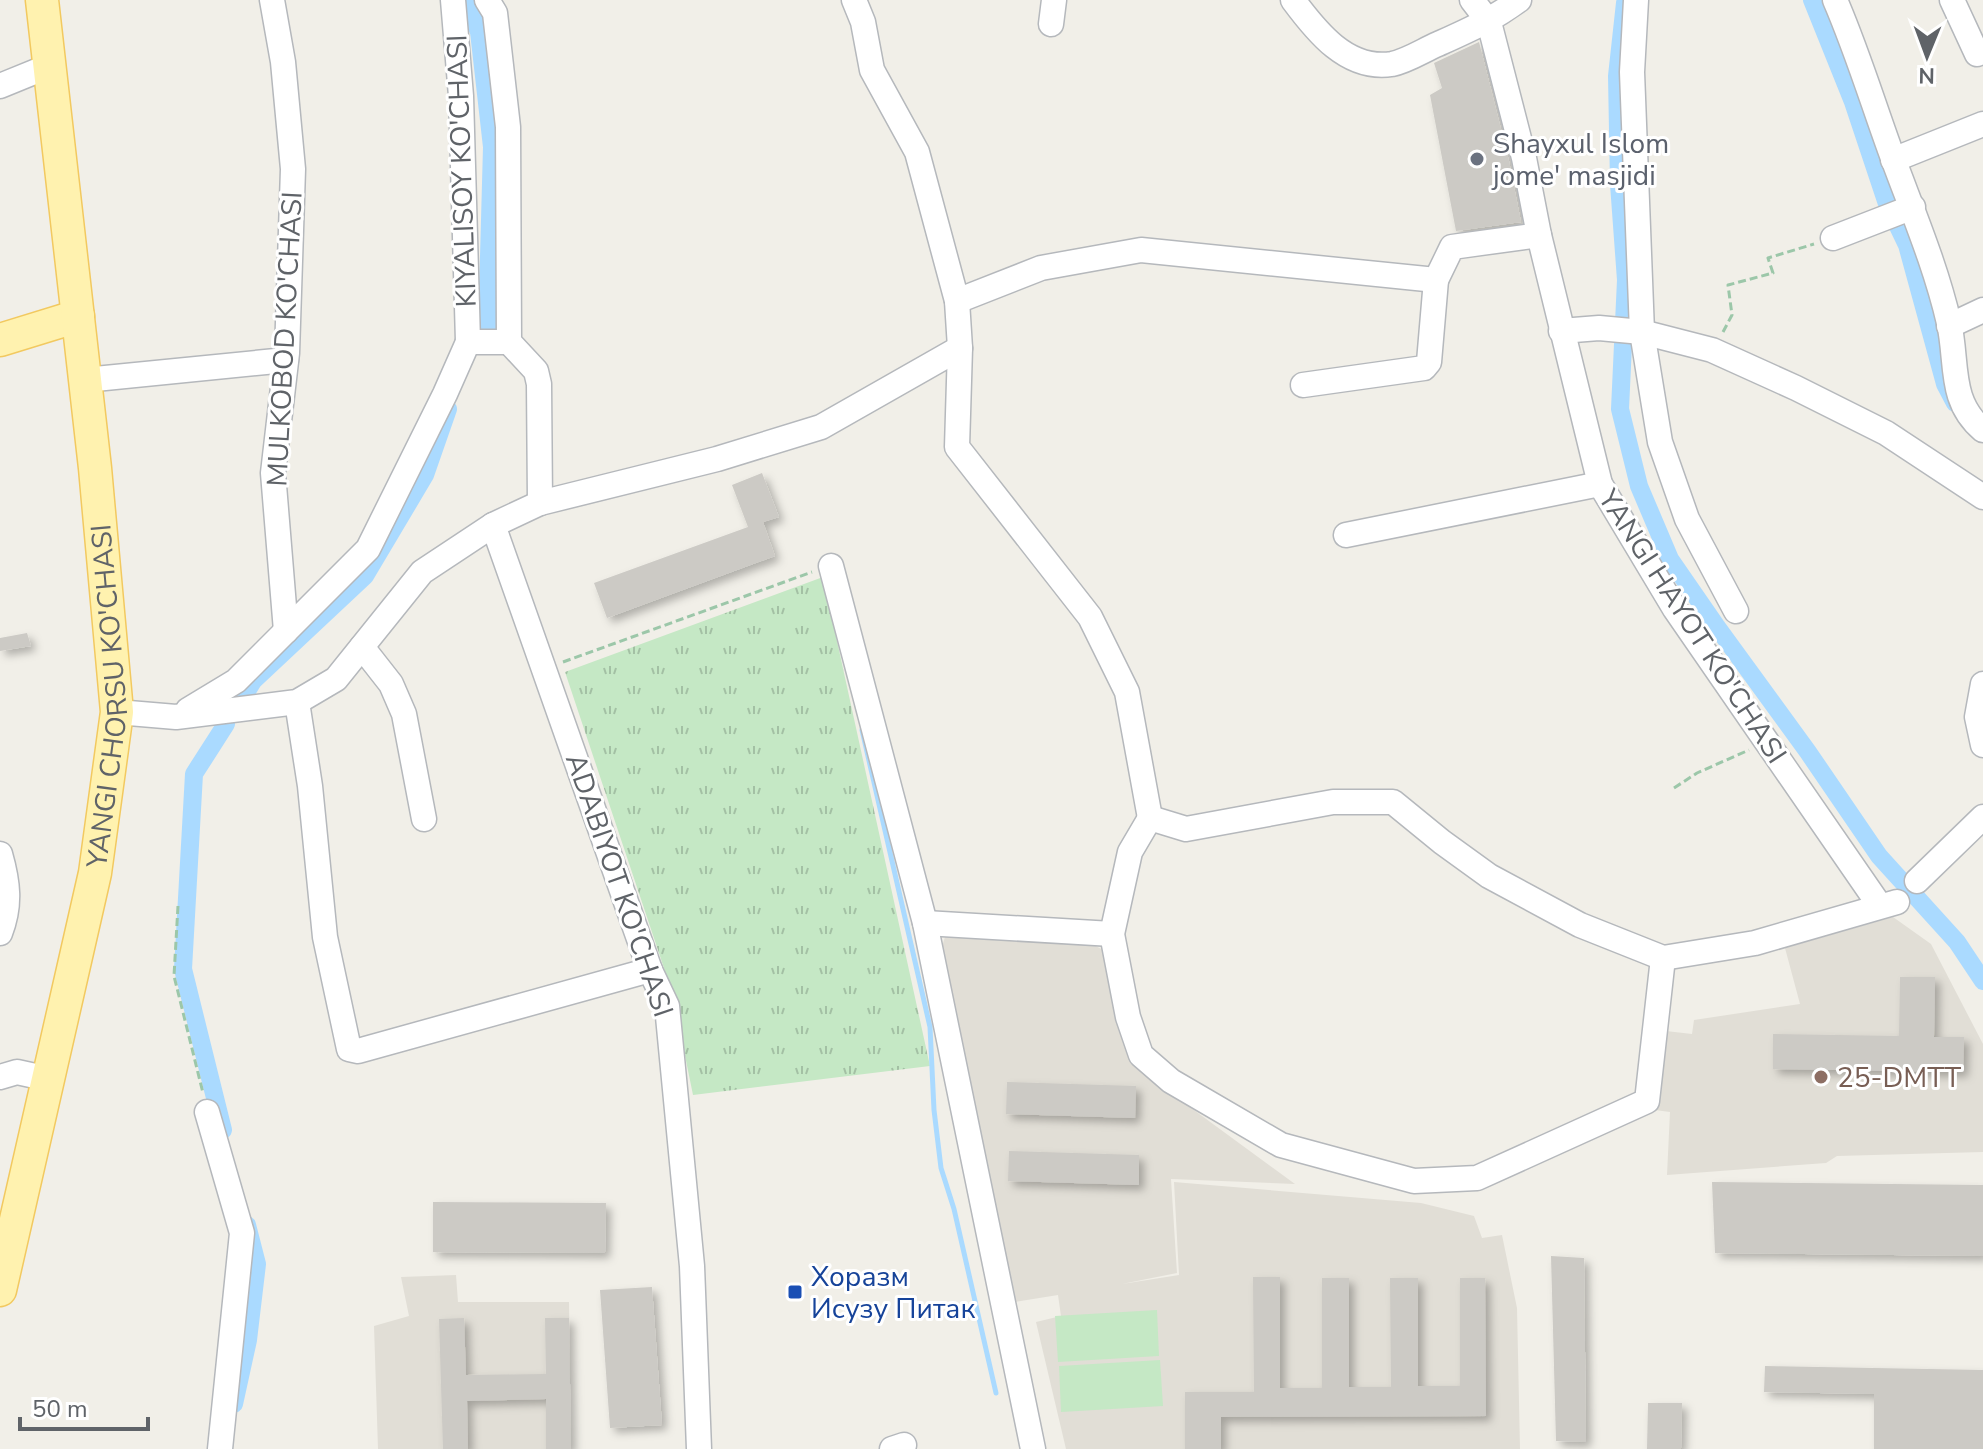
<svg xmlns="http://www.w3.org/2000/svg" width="1983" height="1449" viewBox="0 0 1983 1449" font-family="'Nunito Sans',sans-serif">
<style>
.education{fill:#e1ded6}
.grass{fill:url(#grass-tufts)}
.pitch{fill:#c5e8c5}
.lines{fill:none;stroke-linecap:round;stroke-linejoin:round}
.stream{stroke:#aadaff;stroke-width:5}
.canal{stroke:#aadaff;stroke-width:18}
.building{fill:#cccac5;filter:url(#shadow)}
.minor-casing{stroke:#b5b8bc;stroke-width:27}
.major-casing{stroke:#f2c960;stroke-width:35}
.path{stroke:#9cc7a9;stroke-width:3;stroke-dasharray:8 4;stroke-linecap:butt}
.minor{stroke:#fff;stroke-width:24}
.major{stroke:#fff2af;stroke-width:32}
.worship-dot{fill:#6b7280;stroke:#fff;stroke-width:3}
.education-dot{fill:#8d6e63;stroke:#fff;stroke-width:3}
.transit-dot{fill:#1a4fb4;stroke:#fff;stroke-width:3}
.labels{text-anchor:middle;stroke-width:6;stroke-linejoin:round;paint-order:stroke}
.worship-label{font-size:28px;fill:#5b616d;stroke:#fff;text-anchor:start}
.street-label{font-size:28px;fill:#5f6368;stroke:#fff}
.education-label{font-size:28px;fill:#785e54;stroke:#fff;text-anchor:start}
.transit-label{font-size:28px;fill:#164399;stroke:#fff;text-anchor:start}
</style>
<defs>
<pattern id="grass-tufts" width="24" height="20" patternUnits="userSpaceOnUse" patternTransform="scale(2)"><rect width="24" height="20" fill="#c5e8c5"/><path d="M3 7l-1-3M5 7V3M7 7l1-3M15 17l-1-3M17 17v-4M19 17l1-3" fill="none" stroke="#a3c0a4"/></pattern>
<filter id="shadow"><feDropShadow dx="5" dy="5" stdDeviation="4" flood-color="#0004"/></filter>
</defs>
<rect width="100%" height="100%" fill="#f1efe8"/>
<g class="education">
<path d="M 1893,917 L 1931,944 L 1983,1044 L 1983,1152 L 1837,1156 L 1826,1163 L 1667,1175 L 1670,1112 L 1655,1110 L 1666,1031 L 1692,1034 L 1694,1020 L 1800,1004 L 1785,948 Z"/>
<path d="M 945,937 L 1090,943 L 1107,952 L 1142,1072 L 1295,1184 L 1171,1179 L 1177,1273 L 1122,1284 L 1179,1275 L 1174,1182 L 1421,1203 L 1474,1216 L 1482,1238 L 1502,1235 L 1517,1308 L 1520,1449 L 1066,1449 L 1036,1322 L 1061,1316 L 1058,1295 L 1015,1302 L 940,953 Z"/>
<path d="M 456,1275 L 458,1302 L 569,1302 L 571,1449 L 378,1449 L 374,1326 L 409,1316 L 401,1277 Z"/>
</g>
<path class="grass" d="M 823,577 L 930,1066 L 693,1095 L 672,992 L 565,672 Z"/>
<g class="pitch">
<path d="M 1157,1310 L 1159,1356 L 1058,1362 L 1055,1316 Z"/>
<path d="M 1160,1360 L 1163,1406 L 1061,1412 L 1059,1366 Z"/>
</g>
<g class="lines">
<path class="stream" d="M 862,730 L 930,1027 L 934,1110 L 941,1168 L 954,1209 L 996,1393"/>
<g class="canal">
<path d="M 467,0 L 479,32 L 492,147 L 487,329"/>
<path d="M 1812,0 L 1853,102 L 1886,201 L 1907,245 L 1945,384 L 1955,403"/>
<path d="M 1625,3 L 1617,76 L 1619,184 L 1626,280 L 1620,409 L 1639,486 L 1670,559 L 1717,627 L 1808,752 L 1879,856 L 1957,942 L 1983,981"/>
<path d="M 244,696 L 253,681 L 365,576 L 425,475 L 448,409"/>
<path d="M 223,1130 L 183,969 L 194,774 L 226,724"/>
<path d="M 234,1404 L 248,1340 L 257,1264 L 247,1225"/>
</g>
</g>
<g class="building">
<path d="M 1479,42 L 1509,161 L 1521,222 L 1456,231 L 1430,95 L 1442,88 L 1434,63 Z"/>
<path d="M 762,473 L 779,517 L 763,522 L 775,556 L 607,618 L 594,583 L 748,527 L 732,485 Z"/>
<path d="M 27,633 L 31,646 L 0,651 L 0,638 Z"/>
<path d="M 1900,977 L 1935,977 L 1934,1037 L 1964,1037 L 1963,1072 L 1773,1069 L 1773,1034 L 1899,1036 Z"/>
<path d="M 1007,1082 L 1136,1086 L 1135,1118 L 1006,1114 Z"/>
<path d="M 1009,1151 L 1139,1155 L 1139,1185 L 1008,1181 Z"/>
<path d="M 1712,1182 L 1983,1185 L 1983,1256 L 1715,1253 Z"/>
<path d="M 433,1202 L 606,1203 L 605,1253 L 433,1252 Z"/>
<path d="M 1551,1256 L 1584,1258 L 1586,1442 L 1556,1441 Z"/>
<path d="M 1253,1277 L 1280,1277 L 1280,1388 L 1322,1388 L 1322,1278 L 1349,1278 L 1349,1387 L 1391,1387 L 1390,1278 L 1418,1278 L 1418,1386 L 1460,1386 L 1460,1278 L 1485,1278 L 1486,1416 L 1221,1417 L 1221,1449 L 1185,1449 L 1185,1392 L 1254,1392 Z"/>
<path d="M 652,1287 L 662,1425 L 610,1428 L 600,1290 Z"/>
<path d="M 464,1318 L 466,1375 L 546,1374 L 545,1318 L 569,1318 L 571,1449 L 546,1449 L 546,1399 L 467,1401 L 468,1449 L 443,1449 L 439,1319 Z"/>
<path d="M 1765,1366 L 1983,1370 L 1983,1449 L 1874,1449 L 1874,1394 L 1764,1392 Z"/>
<path d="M 1648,1403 L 1682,1403 L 1681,1449 L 1647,1449 Z"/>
</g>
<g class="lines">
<defs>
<g id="minor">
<path d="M 272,0 L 283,62 L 293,169 L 287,353 L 273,473 L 286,631"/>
<path d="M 453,0 L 461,96 L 468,342"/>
<path d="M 487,0 L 495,13 L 508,127 L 509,342 L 536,371 L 539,384 L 540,503"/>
<path d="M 854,0 L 863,22 L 872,70 L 917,152 L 957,301 L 960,348 L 957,447 L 1090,617 L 1127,692 L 1150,818"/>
<path d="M 1293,0 C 1316,31 1347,71 1392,64 C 1407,61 1424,50 1438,44 C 1469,30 1492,20 1519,0"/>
<path d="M 1472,0 L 1489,22 L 1524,158 L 1539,235 L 1600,484 L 1675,609 L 1880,906"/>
<path d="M 1636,0 L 1632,72 L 1642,332 L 1660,442 L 1687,519 L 1736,611"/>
<path d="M 1835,0 C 1858,53 1874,107 1894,161 C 1914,215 1936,267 1949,323 C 1958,362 1948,401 1983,430"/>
<path d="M 1952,0 L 1977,54"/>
<path d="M 1051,24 L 1054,0"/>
<path d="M 0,86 L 49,66"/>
<path d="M 1893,160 L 1983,124"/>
<path d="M 1833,238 L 1913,207"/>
<path d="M 957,301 L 1041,268 L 1141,250 L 1436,280 L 1452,247 L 1539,235"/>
<path d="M 1949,326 L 1983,310"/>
<path d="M 1561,331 L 1599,328 L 1642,332 L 1712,350 L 1796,388 L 1886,433 L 1983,497"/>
<path d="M 85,380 L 286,360"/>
<path d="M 1303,385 L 1424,368 L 1429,362 L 1436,280"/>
<path d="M 493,525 L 650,970 L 667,1006 L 692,1266 L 699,1449"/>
<path d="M 1346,535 L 1600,484"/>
<path d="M 831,566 L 925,923 L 1033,1449"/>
<path d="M 362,647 L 391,684 L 404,714 L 424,819"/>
<path d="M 1983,684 L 1977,717 L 1983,745"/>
<path d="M 297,702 L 310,786 L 325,937 L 349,1049 L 358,1051 L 650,970"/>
<path d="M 188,710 L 236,681 L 368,549 L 445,394 L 468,342 L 509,342"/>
<path d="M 117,712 L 176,717 L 297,702 L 336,679 L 422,572 L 493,525 L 540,503 L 717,459 L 821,427 L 960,348"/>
<path d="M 1150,818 L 1130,852 L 1112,934 L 1128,1017 L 1141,1055 L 1171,1081 L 1281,1145 L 1414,1181 L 1477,1178 L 1647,1101 L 1663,958"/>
<path d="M 1150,818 L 1186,829 L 1333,802 L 1393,802 L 1442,842 L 1489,876 L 1580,925 L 1663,958 L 1755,943 L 1897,902"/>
<path d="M 0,854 C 8,882 11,905 0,933"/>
<path d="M 1917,881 L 1983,817"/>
<path d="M 925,923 L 1112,934"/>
<path d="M 0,1077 L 17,1072 L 49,1079"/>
<path d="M 207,1112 L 242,1233 L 220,1449"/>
<path d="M 892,1449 L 904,1445"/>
</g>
<g id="major">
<path d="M 0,340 L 78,316"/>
<path id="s1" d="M 0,1290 L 95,873 L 117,712 L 95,468 L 42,0"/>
</g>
</defs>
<use href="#minor" class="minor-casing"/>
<use href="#major" class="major-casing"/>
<g class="path">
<path d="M 1723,332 L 1732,315 L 1728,285 L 1773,273 L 1768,258 L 1814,244"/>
<path d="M 563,662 L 812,572"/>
<path d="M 1674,788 L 1697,773 L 1749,750"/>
<path d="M 178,906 L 174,976 L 203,1093"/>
</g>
<use href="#minor" class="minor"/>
<use href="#major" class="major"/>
</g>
<circle class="worship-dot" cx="1477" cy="159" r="8"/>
<circle class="education-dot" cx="1821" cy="1077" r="8"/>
<rect class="transit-dot" x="787" y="1284" width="16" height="16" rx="4"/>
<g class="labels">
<g class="worship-label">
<text x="1493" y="153">Shayxul Islom<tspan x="1493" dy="32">jome' masjidi</tspan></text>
</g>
<g class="street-label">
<text transform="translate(461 171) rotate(-92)" y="10">KIYALISOY KO'CHASI</text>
<text transform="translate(284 339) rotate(-87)" y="10">MULKOBOD KO'CHASI</text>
<text transform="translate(1693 626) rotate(57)" y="10">YANGI HAYOT KO'CHASI</text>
<text dy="10" stroke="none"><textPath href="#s1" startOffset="606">YANGI CHORSU KO'CHASI</textPath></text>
<text transform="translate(620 885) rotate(71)" y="10">ADABIYOT KO'CHASI</text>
</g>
<g class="education-label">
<text x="1837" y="1087">25-DMTT</text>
</g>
<g class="transit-label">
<text x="811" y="1286">Хоразм<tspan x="811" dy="32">Исузу Питак</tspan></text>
</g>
</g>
<g transform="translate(1927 56) rotate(181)" stroke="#ffffff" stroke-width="6" paint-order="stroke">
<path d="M0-6L14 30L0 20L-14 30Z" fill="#5f6368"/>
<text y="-12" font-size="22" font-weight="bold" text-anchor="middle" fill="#5f6368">N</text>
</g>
<path d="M20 1417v12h128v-12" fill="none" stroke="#5f6368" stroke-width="4"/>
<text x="32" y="1417" font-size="24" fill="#5f6368" stroke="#ffffff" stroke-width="6" paint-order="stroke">50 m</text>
</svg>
